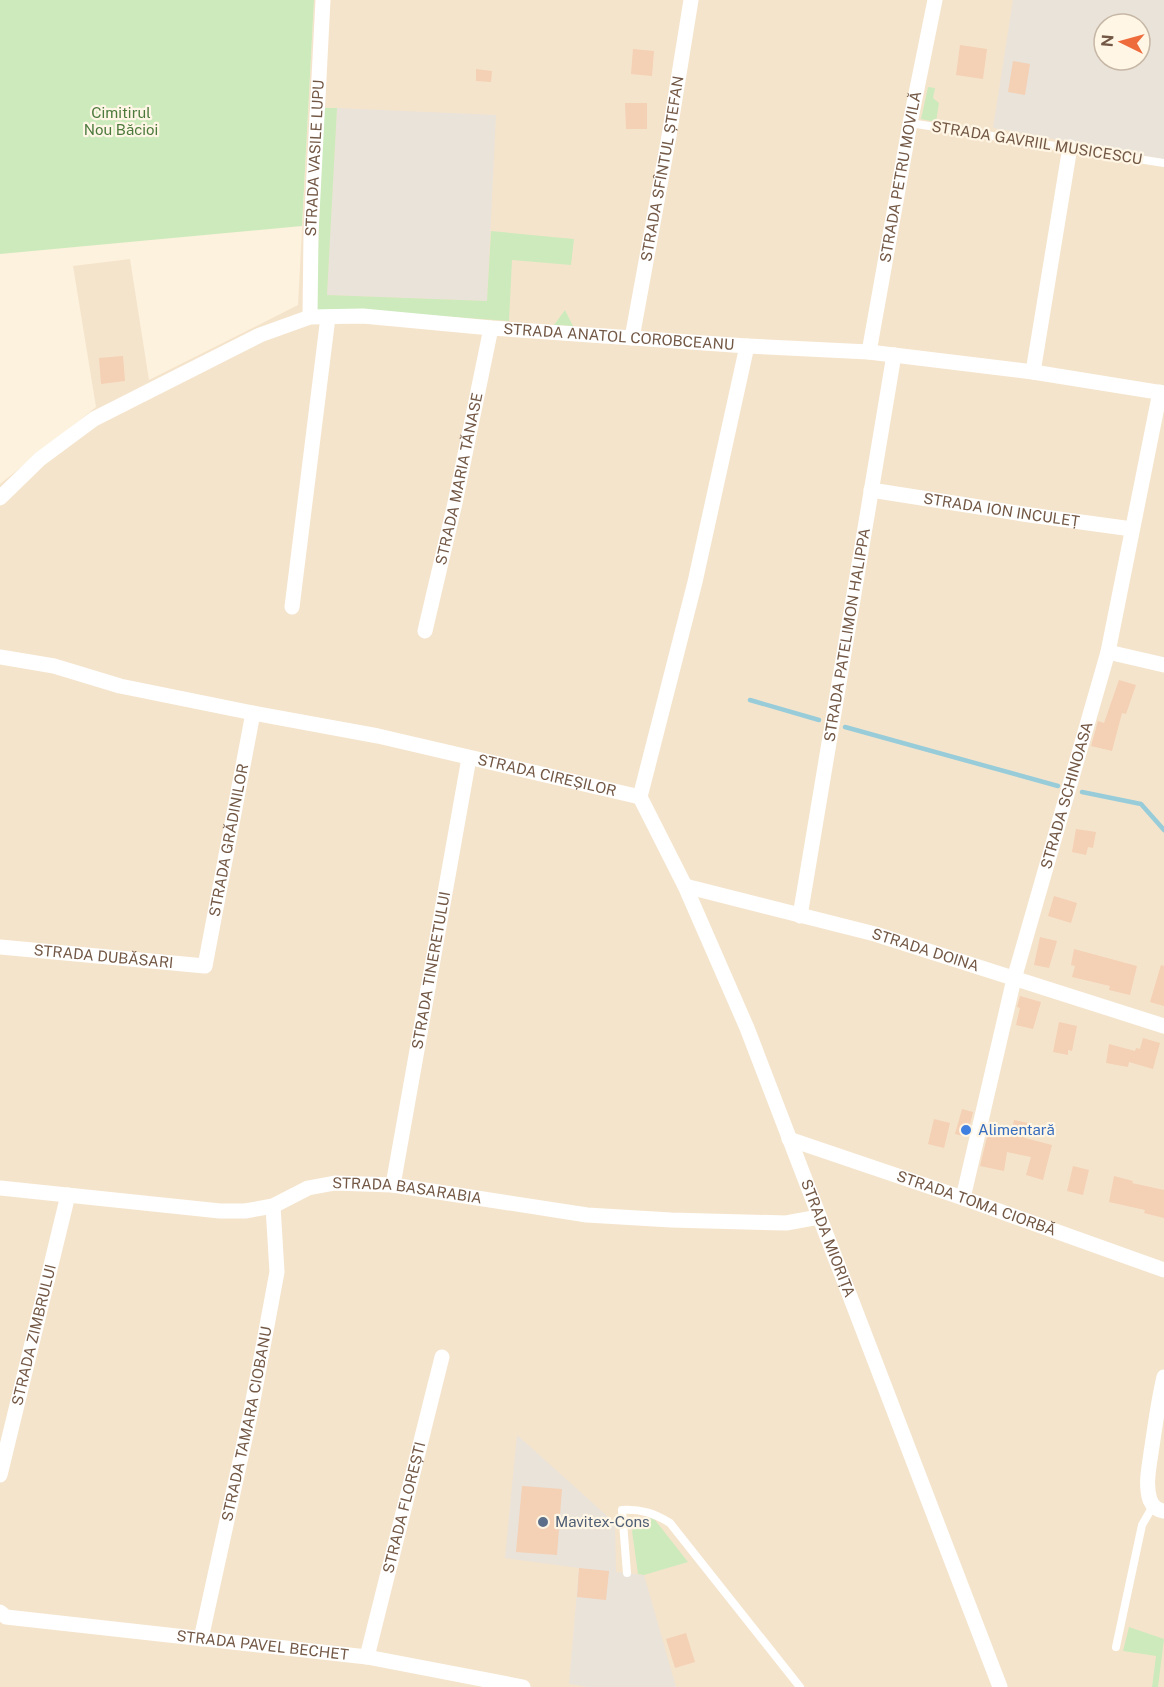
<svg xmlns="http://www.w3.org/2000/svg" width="1164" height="1687" viewBox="0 0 1164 1687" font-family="'Public Sans',sans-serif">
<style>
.residential{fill:#f5e4cc;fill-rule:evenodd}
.industrial{fill:#eae3da;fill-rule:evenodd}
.green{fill:#cdeabc}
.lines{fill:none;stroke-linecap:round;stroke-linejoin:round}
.stream{stroke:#98ccd9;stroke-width:4.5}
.building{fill:#f4d0b4}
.service{stroke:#fff;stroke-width:8}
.minor{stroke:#fff;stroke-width:15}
.shop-dot{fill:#3f7fe0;stroke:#fff6e5;stroke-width:2}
.service-dot{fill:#5c6f8a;stroke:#fff6e5;stroke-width:2}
.labels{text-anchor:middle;stroke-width:4.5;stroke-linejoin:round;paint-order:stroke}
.park-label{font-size:15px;fill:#4c7a3d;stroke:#fff6e5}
.street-label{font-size:15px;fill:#735845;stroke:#fff6e5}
.shop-label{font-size:15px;fill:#366cbe;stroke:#fff6e5;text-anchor:start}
.service-label{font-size:15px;fill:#4e5e75;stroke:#fff6e5;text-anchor:start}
</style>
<rect width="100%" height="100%" fill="#fdf2de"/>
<path class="residential" d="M 314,0 L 1164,0 L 1164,1687 L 0,1687 L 0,484 L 96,407 L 73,266 L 130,259 L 149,380 L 298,305 ZM 1104,24 L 1140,24 L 1140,60 L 1104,60 Z"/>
<g class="industrial">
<path d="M 1013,0 L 1164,0 L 1164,159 L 993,128 ZM 1104,24 L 1140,24 L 1140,60 L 1104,60 Z"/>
<path d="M 337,108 L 496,115 L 487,301 L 327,295 Z"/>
<path d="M 517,1435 L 615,1523 L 616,1572 L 644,1575 L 676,1687 L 588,1687 L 569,1684 L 579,1568 L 505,1558 Z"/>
</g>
<g class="green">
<path d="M 0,0 L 314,0 L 302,226 L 0,254 Z"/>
<path d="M 928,87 L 935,88 L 933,98 L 939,103 L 936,122 L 921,119 Z"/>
<path d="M 323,108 L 337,108 L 327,295 L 487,301 L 491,231 L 574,239 L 571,265 L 512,260 L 509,321 L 371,311 L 316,310 Z"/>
<path d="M 565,310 L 573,326 L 554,325 Z"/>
<path d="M 650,1518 L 655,1520 L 688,1562 L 644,1575 L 638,1574 L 632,1531 L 641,1519 Z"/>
<path d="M 1129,1627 L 1164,1639 L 1158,1687 L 1152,1687 L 1156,1656 L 1123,1651 Z"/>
</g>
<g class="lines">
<g class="stream">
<path d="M 750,700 L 819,720"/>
<path d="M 845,727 L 1058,786"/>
<path d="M 1082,792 L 1141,804 L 1164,830"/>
</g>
</g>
<g class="building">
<path d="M 960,45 L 987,49 L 983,79 L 956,75 Z"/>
<path d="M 633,49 L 654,51 L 652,76 L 631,74 Z"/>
<path d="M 1013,61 L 1030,64 L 1025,95 L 1008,92 Z"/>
<path d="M 476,69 L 492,71 L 491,82 L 476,81 Z"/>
<path d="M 625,103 L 647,103 L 647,129 L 626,129 Z"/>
<path d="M 123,356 L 125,381 L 101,384 L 99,358 Z"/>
<path d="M 1119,680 L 1136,685 L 1126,714 L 1122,713 L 1112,751 L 1091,746 L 1098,721 L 1104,723 Z"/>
<path d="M 1076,829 L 1096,832 L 1093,848 L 1088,847 L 1086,855 L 1072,852 Z"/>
<path d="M 1054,896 L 1077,903 L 1071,923 L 1048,916 Z"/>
<path d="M 1040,937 L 1057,941 L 1049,968 L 1034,965 Z"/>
<path d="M 1074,949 L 1137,966 L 1130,995 L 1109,990 L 1110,986 L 1072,977 L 1075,966 L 1071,965 Z"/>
<path d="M 1161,965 L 1164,966 L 1164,1006 L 1150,1002 Z"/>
<path d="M 1020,996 L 1041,1002 L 1033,1029 L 1016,1025 L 1020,1008 L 1017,1007 Z"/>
<path d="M 1059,1022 L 1077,1026 L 1072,1051 L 1068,1050 L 1068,1055 L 1053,1052 Z"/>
<path d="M 1143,1038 L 1160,1043 L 1153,1069 L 1129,1062 L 1128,1067 L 1106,1063 L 1109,1044 L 1135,1051 L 1136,1048 L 1140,1049 Z"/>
<path d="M 962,1109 L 973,1112 L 967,1137 L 955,1134 Z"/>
<path d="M 934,1119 L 950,1123 L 944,1148 L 928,1144 Z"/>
<path d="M 1014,1120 L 1028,1123 L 1025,1138 L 1052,1145 L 1043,1180 L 1026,1175 L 1031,1157 L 1007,1152 L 1004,1171 L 980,1166 L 989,1129 L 1011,1133 Z"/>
<path d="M 1073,1166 L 1089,1170 L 1083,1195 L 1067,1191 Z"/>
<path d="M 1114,1176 L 1133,1181 L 1132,1183 L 1164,1190 L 1164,1218 L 1144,1213 L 1145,1210 L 1109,1202 Z"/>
<path d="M 522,1486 L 562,1489 L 557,1555 L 516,1552 Z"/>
<path d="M 579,1568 L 609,1571 L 606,1600 L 577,1597 Z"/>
<path d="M 686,1633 L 695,1662 L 675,1668 L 666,1639 Z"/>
</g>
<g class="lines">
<g class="service">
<path d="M 910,123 L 1164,163"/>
<path d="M 627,1573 L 622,1510 C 641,1509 654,1513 670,1523 L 800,1687"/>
<path d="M 1116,1647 L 1142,1525 L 1153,1506"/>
</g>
<g class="minor">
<path id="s1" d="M 310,317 L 311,233 L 323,0"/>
<path id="s2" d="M 632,338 L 669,136 L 691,0"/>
<path id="s3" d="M 869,352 L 910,123 L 935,0"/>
<path d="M 1033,372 L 1070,147"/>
<path id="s4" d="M 871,490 L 1023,514 L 1132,529"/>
<path id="s5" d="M 0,498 L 40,459 L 94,419 L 260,335 L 310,317 L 363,316 L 491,328 L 747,346 L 869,352 L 1033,372 L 1164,393"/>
<path d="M 292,607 L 328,317"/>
<path id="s6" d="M 425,631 L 455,503 L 491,328"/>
<path d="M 1108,652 L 1164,665"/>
<path id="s7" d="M 0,657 L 54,666 L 120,686 L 253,713 L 378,736 L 640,797"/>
<path id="s8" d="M 640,797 L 685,886 L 747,1028 L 1000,1687"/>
<path d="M 640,797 L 695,582 L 747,346"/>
<path id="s9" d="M 685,886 L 875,934 L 1164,1026"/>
<path id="s10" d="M 800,916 L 894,355"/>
<path id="s11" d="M 0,947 L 205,966 L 253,713"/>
<path id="s12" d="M 789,1139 L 963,1198 L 1164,1270"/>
<path id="s13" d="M 393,1185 L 469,758"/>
<path id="s14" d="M 0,1188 L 220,1211 L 245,1211 L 273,1206 L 308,1188 L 335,1183 L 393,1185 L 587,1215 L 671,1220 L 786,1223 L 819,1217"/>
<path id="s15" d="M 963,1198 L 1014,979 L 1108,652 L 1160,392"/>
<path d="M 1164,1377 C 1158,1402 1155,1427 1151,1453 C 1149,1468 1145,1485 1150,1500 C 1153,1507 1157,1510 1164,1511"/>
<path id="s16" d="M 0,1475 L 68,1195"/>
<path id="s17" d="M 0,1612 L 6,1617 L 367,1657 L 523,1687"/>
<path id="s18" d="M 201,1639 L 251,1411 L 277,1272 L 273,1206"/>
<path id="s19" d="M 367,1657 L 442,1357"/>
</g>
</g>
<circle class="shop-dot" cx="966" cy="1130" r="6"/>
<circle class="service-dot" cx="543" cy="1522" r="6"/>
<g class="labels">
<g class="park-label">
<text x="121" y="118">Cimitirul<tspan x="121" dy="17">Nou Băcioi</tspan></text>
</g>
<g class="street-label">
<text transform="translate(1037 143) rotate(9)" y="5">STRADA GAVRIIL MUSICESCU</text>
<text dy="5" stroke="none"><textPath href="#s1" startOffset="159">STRADA VASILE LUPU</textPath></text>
<text dy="5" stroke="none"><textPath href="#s2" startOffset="172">STRADA SFÎNTUL ȘTEFAN</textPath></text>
<text dy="5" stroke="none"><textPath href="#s3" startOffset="178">STRADA PETRU MOVILĂ</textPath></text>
<text dy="5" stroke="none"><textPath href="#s5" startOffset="672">STRADA ANATOL COROBCEANU</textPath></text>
<text dy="5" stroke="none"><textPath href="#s6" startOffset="156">STRADA MARIA TĂNASE</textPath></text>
<text dy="5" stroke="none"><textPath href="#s4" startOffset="132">STRADA ION INCULEȚ</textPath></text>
<text dy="5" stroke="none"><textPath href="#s10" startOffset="285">STRADA PATELIMON HALIPPA</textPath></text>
<text dy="5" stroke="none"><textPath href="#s7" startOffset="560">STRADA CIREȘILOR</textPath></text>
<text dy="5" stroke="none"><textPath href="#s15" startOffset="416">STRADA SCHINOASA</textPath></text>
<text dy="5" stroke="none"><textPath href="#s11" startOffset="334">STRADA GRĂDINILOR</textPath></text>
<text dy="5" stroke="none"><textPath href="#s9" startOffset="249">STRADA DOINA</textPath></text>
<text dy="5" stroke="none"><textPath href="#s11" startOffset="104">STRADA DUBĂSARI</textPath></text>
<text dy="5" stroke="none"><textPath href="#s13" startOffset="218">STRADA TINERETULUI</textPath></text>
<text dy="5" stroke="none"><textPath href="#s14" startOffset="414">STRADA BASARABIA</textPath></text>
<text dy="5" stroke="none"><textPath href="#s12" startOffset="198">STRADA TOMA CIORBĂ</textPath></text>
<text dy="5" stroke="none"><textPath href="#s8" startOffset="480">STRADA MIORIȚA</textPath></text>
<text dy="5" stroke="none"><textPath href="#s16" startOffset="144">STRADA ZIMBRULUI</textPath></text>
<text dy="5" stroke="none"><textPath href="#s18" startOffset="220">STRADA TAMARA CIOBANU</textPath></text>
<text dy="5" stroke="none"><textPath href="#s19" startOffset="154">STRADA FLOREȘTI</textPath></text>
<text dy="5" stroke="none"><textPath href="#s17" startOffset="266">STRADA PAVEL BECHET</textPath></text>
</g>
<g class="shop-label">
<text x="978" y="1135">Alimentară</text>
</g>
<g class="service-label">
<text x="555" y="1527">Mavitex-Cons</text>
</g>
</g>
<g transform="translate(1122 42) rotate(275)"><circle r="28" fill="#fff6e5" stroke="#c7b7a5" stroke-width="1.5"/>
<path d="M0-4.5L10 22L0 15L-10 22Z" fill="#ee6b3c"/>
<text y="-9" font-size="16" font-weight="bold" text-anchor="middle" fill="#735845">N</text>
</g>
</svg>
